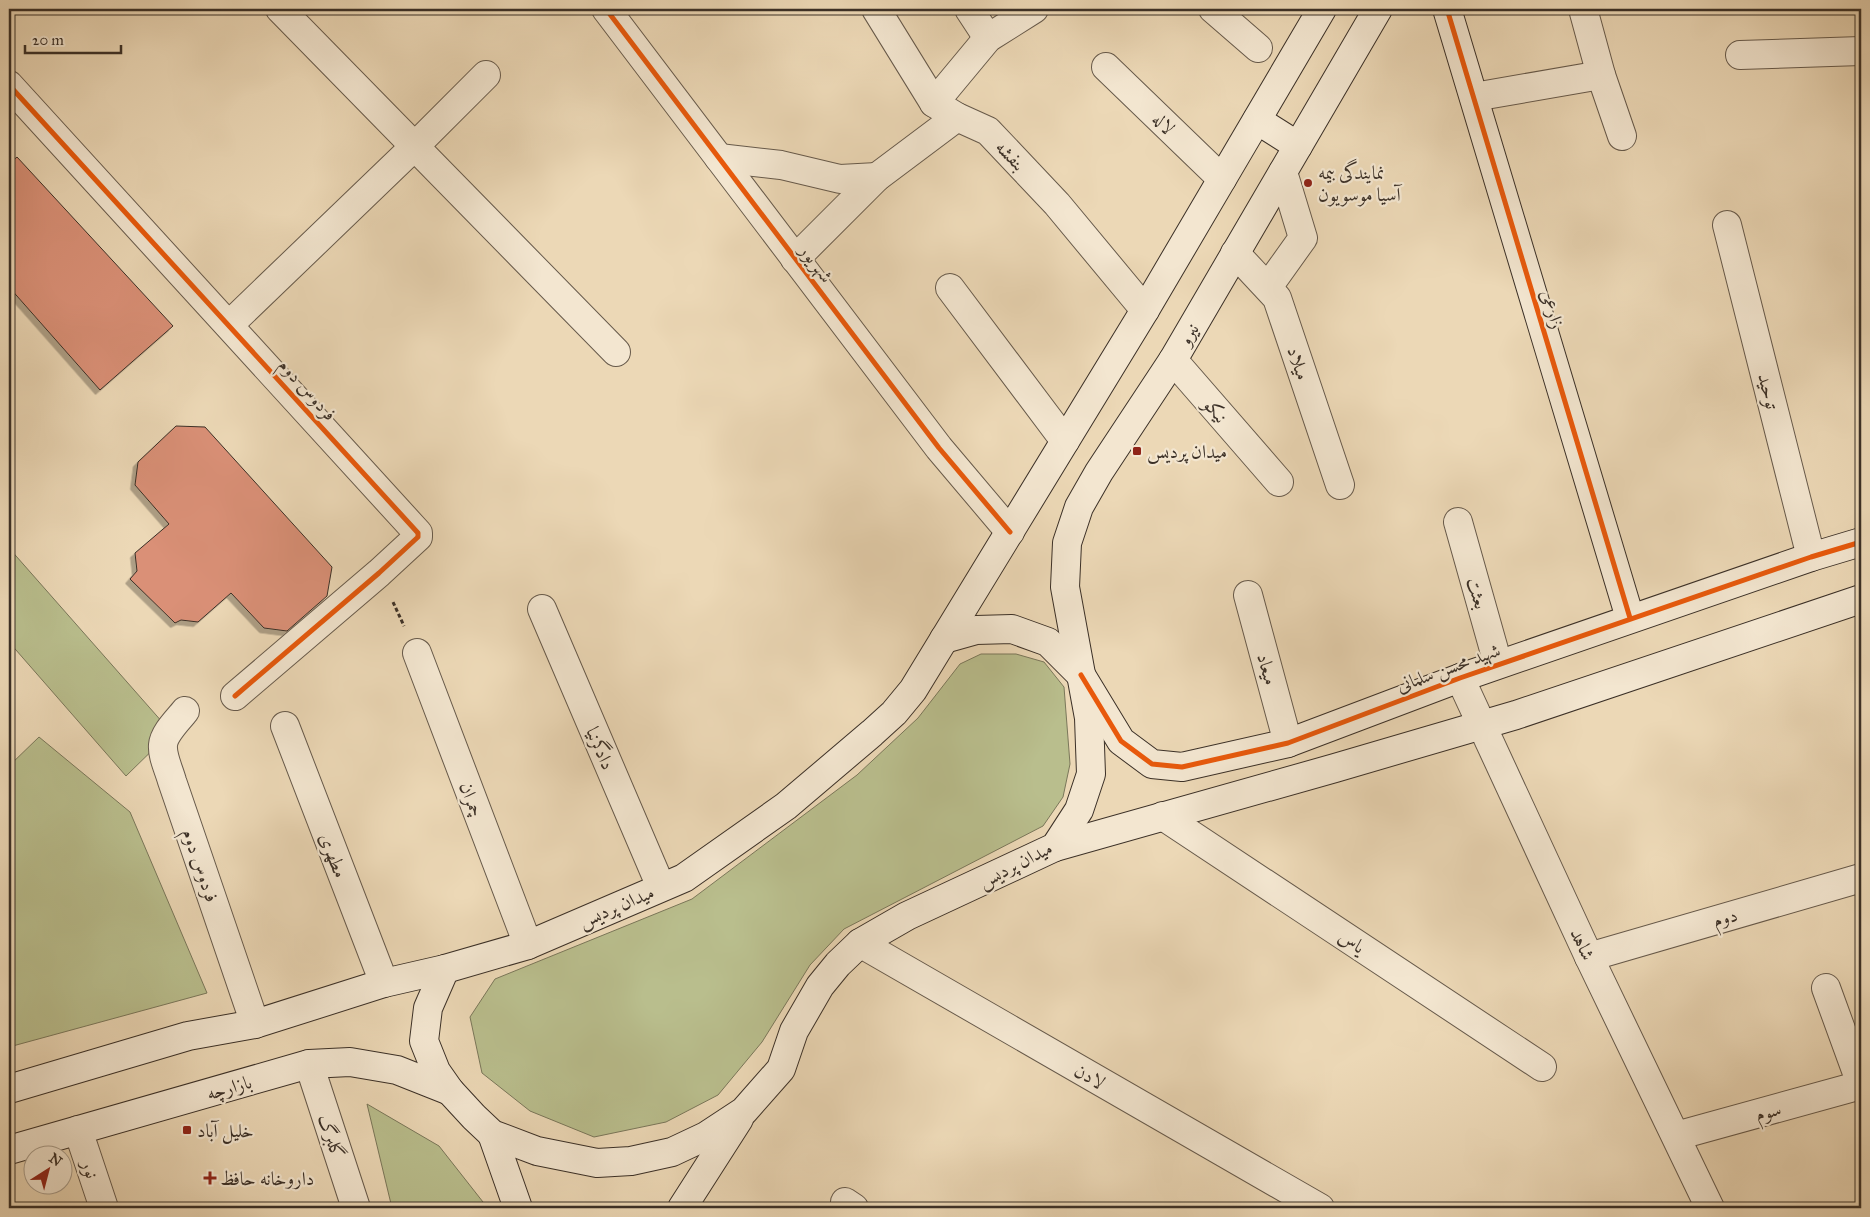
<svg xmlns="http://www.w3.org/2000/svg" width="1870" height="1217" viewBox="0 0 1870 1217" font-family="'IM FELL Great Primer',Amiri,serif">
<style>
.green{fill:#b9be8d;stroke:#7a775a}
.building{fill:#da9077;stroke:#3b3027;filter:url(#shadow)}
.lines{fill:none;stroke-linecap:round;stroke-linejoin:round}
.street-casing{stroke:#675a4b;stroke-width:30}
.secondary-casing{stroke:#3b3027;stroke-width:30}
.path{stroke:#3b3027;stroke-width:3;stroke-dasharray:4 2.5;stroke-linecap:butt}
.street{stroke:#f3e6d0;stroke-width:28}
.secondary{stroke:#f3e6d0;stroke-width:28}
.cycleway-casing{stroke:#f3e6d0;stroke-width:8}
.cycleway{stroke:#e8590c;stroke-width:5}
.poi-dot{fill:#8f2418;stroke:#f3e6d0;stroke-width:2}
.labels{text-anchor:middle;stroke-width:4.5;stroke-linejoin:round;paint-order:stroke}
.street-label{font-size:19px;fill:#3b3027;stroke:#f3e6d0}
.poi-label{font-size:19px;fill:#3b3027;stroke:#f3e6d0;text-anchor:start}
</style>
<defs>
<filter id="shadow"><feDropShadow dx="-4.5" dy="4.5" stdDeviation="0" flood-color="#0004"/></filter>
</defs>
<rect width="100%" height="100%" fill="#ecd8b6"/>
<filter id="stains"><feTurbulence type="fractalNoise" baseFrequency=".004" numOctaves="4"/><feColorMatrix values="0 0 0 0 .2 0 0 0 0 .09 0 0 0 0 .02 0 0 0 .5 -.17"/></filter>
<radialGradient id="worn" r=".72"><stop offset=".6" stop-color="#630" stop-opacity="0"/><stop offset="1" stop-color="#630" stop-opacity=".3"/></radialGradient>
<g class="green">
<path d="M 9,548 L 171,732 L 126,776 L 9,642 Z"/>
<path d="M 981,654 L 1016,654 L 1044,662 L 1064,687 L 1070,764 L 1063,797 L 1043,826 L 844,929 L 810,965 L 762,1042 L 718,1095 L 666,1122 L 594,1137 L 530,1111 L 482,1073 L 470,1017 L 495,979 L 692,899 L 857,775 L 918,718 L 960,664 Z"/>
<path d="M 39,737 L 130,812 L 207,993 L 9,1047 L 9,766 Z"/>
<path d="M 367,1104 L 439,1146 L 483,1202 L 485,1208 L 392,1208 Z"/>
</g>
<g class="building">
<path d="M 17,157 L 173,326 L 100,390 L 9,287 L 9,164 Z"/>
<path d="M 176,426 L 205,427 L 332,567 L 327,596 L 287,631 L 264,628 L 231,593 L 198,622 L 181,620 L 175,623 L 130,579 L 137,571 L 135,553 L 169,524 L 135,485 L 138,462 Z"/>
</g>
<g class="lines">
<defs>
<g id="street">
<path d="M 280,9 L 616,352"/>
<path d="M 606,9 L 939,448 L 1010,532"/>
<path d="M 876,9 L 934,103 L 957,117 L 988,131 L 1057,204 L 1145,310"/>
<path d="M 969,9 L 988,38"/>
<path d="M 1213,9 L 1258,48"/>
<path d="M 1583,9 L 1601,75 L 1622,136"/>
<path d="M 1740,55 L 1861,51"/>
<path d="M 1106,67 L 1222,179"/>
<path d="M 9,85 L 418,533 L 418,537 L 379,573 L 235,696"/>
<path d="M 1474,97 L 1601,75"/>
<path d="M 934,103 L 988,38 L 1034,9"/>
<path d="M 719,158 L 781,165 L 840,179 L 877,177"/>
<path d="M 1727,225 L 1811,557"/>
<path d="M 1235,253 L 1277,298 L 1340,485"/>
<path d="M 795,259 L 877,177 L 957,117"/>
<path d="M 1268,287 L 1303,238 L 1283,172"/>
<path d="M 950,288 L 1065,441"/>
<path d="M 229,325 L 415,146 L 486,75"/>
<path d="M 1173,360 L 1279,482"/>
<path d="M 1458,522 L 1498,664"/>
<path d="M 1248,595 L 1288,743"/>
<path d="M 542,609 L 661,887"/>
<path d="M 417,653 L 528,945"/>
<path d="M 1460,678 L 1589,957 L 1710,1208"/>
<path d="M 185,711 C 178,720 164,733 163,745 C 162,756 169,770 172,781 L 255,1024"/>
<path d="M 285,726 L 384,983"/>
<path d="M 1163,816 L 1542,1067"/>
<path d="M 860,943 L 1320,1208"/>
<path d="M 1589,957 L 1861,878"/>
<path d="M 1826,988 L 1861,1084"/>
<path d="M 309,1064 L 356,1208"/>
<path d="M 78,1130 L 104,1208"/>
<path d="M 1676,1136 L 1861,1085"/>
<path d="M 845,1202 L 854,1208"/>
</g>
<g id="secondary">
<path d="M 1447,9 L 1630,618"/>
<path d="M 1257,120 L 1298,146"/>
<path d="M 944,639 L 976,630 L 1012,629 L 1048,642 L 1081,675 L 1121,741 L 1152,764 L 1182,767 L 1288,743 L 1460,678 L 1811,557 L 1861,542"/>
<path d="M 1055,847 L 1335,768 L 1516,715 L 1861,599"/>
<path d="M 445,969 L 428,1008 L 424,1041 L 436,1071 L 450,1091 L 474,1117 L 492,1134 L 537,1151 L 597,1163 L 631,1161 L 672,1152 L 706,1136 L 744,1111 L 781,1069 L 794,1031 L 820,986 L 838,964 L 860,943 L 907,916 L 1055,847 L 1079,810 L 1091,774 L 1089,718 L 1065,587 L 1067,543 L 1079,507 L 1099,472 L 1173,360 L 1378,9"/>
<path d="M 9,1089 L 188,1036 L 255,1024 L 384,983 L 445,969 L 528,945 L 684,878 L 786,806 L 872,733 L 894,713 L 913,690 L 1145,310 L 1322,9"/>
<path d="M 492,1134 L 518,1208"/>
<path d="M 9,1150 L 309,1064 L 350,1062 L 397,1070 L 450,1091"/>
<path d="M 682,1208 L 739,1119"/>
</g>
</defs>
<use href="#street" class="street-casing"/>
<use href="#secondary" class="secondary-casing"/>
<path class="path" d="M 393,602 L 404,626"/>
<use href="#street" class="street"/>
<use href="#secondary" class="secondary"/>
<defs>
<g id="cycleway">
<path d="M 606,9 L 939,448 L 1010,532"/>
<path d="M 1447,9 L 1630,618"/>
<path d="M 9,85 L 418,533 L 418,537 L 379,573 L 235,696"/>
<path d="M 1081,675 L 1121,741 L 1152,764 L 1182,767 L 1288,743 L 1460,678 L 1811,557 L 1861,542"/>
</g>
</defs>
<use href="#cycleway" class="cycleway-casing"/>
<use href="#cycleway" class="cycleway"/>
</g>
<g class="poi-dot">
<circle cx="1308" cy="183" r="5"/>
<rect x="1132" y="446" width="10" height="10" rx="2.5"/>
<rect x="182" y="1125" width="10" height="10" rx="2.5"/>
<path d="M207.5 1170.5h5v5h5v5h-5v5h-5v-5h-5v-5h5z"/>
</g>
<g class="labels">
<g class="street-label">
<text transform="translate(1164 123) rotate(44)" y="7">لاله</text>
<text transform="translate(1011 155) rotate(46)" y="7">بنفشه</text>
<text transform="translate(817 263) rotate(53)" y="7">شهریور</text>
<text transform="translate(1553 309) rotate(73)" y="7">زارعی</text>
<text transform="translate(1188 334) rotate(-60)" y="7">نیرو</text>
<text transform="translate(1299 363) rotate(71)" y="7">میلاد</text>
<text transform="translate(308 389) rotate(48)" y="7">فردوس دوم</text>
<text transform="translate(1769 391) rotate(76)" y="7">توحید</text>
<text transform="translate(1216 410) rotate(49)" y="7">نیکو</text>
<text transform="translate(1478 593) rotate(74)" y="7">بعثت</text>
<text transform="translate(1448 667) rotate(-20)" y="7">شهید محسن سلمانی</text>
<text transform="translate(1268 669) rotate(75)" y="7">میعاد</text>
<text transform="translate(601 748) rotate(67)" y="7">دادگرنیا</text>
<text transform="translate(472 799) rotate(69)" y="7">چمران</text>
<text transform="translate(334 855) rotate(69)" y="7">مطهری</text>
<text transform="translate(1015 864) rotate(-27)" y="7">میدان پردیس</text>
<text transform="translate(201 865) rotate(71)" y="7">فردوس دوم</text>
<text transform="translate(616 906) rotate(-23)" y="7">میدان پردیس</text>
<text transform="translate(1725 917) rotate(-16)" y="7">دوم</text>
<text transform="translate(1352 941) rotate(33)" y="7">یاس</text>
<text transform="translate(1583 944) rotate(65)" y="7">شاهد</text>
<text transform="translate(1090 1076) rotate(30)" y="7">لادن</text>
<text transform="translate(229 1087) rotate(-16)" y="7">بازارچه</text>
<text transform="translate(1768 1111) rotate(-15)" y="7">سوم</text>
<text transform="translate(332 1136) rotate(72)" y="7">گلبرگ</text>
<text transform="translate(91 1169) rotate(72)" y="7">نور</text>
</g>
<g class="poi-label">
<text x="1318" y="179">نمایندگی بیمه<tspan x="1318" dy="22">آسیا موسویون</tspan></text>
<text x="1147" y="458">میدان پردیس</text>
<text x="197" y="1137">خلیل آباد</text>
<text x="220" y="1185">داروخانه حافظ</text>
</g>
</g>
<rect width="1870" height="1217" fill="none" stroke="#ecd8b6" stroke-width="30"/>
<rect x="10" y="10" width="1850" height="1197" fill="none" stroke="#3b3027" stroke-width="2.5"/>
<rect x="15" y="15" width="1840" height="1187" fill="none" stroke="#3b3027"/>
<g transform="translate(48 1170) rotate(36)"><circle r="24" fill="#f3e6d0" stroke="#a99d8c"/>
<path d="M0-4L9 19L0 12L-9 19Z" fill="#8f2418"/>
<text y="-8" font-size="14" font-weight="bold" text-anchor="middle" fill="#3b3027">N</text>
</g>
<path d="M25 45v8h96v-8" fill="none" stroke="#3b3027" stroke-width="2.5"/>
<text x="32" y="45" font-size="15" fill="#3b3027" stroke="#f3e6d0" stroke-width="4" paint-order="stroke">20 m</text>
<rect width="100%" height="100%" filter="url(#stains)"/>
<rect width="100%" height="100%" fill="url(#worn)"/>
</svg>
